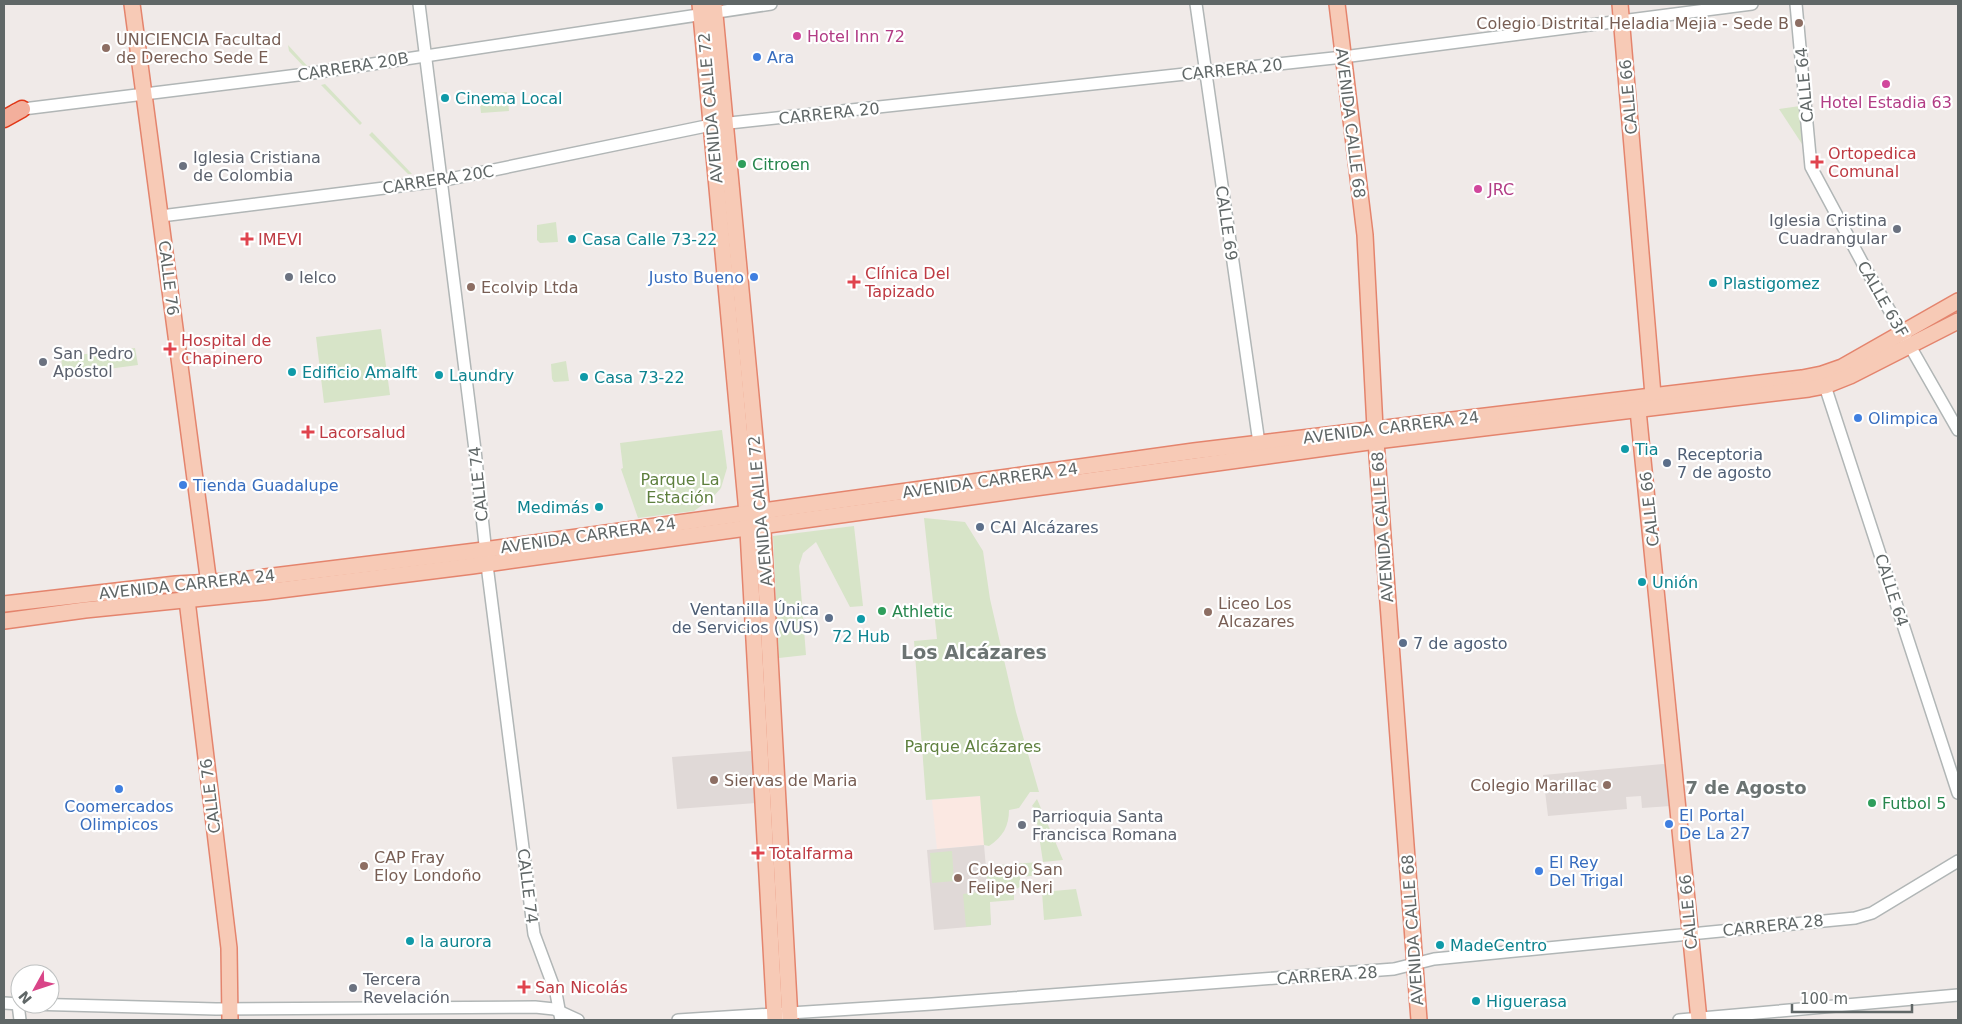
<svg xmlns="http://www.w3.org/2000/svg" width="1962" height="1024" viewBox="0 0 1962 1024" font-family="'DejaVu Sans',sans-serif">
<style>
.commercial{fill:#fbe8e2}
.education{fill:#e0d9d7}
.green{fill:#d7e4c8}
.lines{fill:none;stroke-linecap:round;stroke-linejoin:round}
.minor-casing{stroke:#b1b6b6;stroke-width:14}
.major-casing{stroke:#e4846d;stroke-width:18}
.highway-casing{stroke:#e13717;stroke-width:19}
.minor{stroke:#fff;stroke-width:11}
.major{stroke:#f7cab6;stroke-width:15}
.highway{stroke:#f3af9c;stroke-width:16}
.education-dot{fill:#8d6e63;stroke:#fff;stroke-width:2}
.hotel-dot{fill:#d1479c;stroke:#fff;stroke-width:2}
.shop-dot{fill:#3f7fe0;stroke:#fff;stroke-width:2}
.culture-dot{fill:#0f9aa8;stroke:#fff;stroke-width:2}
.health-dot{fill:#e0444e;stroke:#fff;stroke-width:2}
.leisure-dot{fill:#2e9e5b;stroke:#fff;stroke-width:2}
.worship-dot{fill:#6b7280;stroke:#fff;stroke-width:2}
.service-dot{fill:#5c6f8a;stroke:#fff;stroke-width:2}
.labels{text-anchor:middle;stroke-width:4.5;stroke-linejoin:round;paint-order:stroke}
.education-label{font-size:16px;fill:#785e54;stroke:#fff;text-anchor:start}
.hotel-label{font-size:16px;fill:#b23c85;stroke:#fff;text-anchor:start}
.shop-label{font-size:16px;fill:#366cbe;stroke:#fff;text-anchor:start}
.street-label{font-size:16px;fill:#606767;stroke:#fff}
.culture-label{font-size:16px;fill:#0d838f;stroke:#fff;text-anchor:start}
.health-label{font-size:16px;fill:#be3a42;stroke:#fff;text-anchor:start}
.worship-label{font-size:16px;fill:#5b616d;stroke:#fff;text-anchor:start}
.leisure-label{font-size:16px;fill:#27864d;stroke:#fff;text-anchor:start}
.service-label{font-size:16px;fill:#4e5e75;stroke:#fff;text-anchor:start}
.park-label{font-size:16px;fill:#5e7f3e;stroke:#fff}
.neighbourhood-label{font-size:18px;font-weight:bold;fill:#6c7473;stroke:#fff}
.quarter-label{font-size:19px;font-weight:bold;fill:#6c7473;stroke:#fff}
</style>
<rect width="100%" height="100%" fill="#f0eae8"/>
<path class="commercial" d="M 981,796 L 984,845 L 937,849 L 932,800 Z"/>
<g class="education">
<path d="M 751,751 L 756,803 L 677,809 L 672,757 Z"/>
<path d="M 1663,764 L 1667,765 L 1671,806 L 1642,808 L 1641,796 L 1626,797 L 1627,809 L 1548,816 L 1543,775 Z"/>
<path d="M 984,845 L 991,925 L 934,930 L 927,850 Z"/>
<path d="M 369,860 L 370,870 L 359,871 L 358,862 Z"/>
</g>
<g class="green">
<path d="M 288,45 L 310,69 L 306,69 L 289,51 Z"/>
<path d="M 325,84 L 362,123 L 360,125 L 321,85 Z"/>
<path d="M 507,92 L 509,111 L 481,113 L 479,95 Z"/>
<path d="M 1800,106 L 1802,144 L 1779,109 Z"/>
<path d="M 372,132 L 412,174 L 408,174 L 369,135 Z"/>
<path d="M 556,222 L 558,242 L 540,243 L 537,240 L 537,225 Z"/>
<path d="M 381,329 L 390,395 L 324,403 L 316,337 Z"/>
<path d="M 135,348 L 138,365 L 63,375 L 61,357 Z"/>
<path d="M 566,361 L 569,381 L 554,382 L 552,379 L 551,364 Z"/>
<path d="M 722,430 L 727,468 L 721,488 L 712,498 L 694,511 L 638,518 L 621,469 L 623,468 L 620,443 Z"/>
<path d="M 924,518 L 965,522 L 983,551 L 990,599 L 1016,712 L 1039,792 L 1030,792 L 1019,808 L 1009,810 C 1009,826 1003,837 989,846 L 984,845 L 980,796 L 926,800 L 914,641 L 937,639 Z"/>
<path d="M 854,526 L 863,606 L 850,607 L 816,542 L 803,553 L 799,566 L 806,655 L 779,658 L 773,536 Z"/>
<path d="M 1037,799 L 1063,860 L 1043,862 L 1036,816 L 1039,812 L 1032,806 Z"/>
<path d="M 952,851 L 954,881 L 932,883 L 930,853 Z"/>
<path d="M 1040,862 L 1041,875 L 1020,877 L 1020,887 L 1014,890 L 1014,900 L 990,902 L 991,925 L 966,927 L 963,894 L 988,891 L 986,866 Z"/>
<path d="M 1076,889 L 1082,916 L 1044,920 L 1042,892 Z"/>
</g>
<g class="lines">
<defs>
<g id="minor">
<path d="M 419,4 L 475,450 L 488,573 L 534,934 L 556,993 L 561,1020"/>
<path d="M 1196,4 L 1259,443"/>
<path d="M 1796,4 L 1811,167 L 1863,264 L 1958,430"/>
<path d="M 15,110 L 306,74 L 771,4"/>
<path d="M 161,216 L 440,181 L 711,125 L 1343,57 L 1752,4"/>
<path d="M 1825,386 L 1958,793"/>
<path d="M 4,1003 L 20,1004"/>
<path d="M 18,1004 L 20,1020"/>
<path d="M 28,1004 L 216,1009 L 535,1007 L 554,1009 L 578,1020"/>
<path d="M 678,1020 L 932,1004 L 1394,969 L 1434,959 L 1855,918 L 1872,913 L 1958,861"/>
<path d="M 1679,1020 L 1958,995"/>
</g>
<g id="major">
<path d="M 132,4 L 210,592"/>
<path d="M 700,4 L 747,513 L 775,1020"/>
<path d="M 714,4 L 762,512 L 790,1020"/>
<path d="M 1337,4 L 1365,235 L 1375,428 L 1419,1020"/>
<path d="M 1620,4 L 1653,395"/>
<path d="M 1637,400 L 1699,1020"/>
<path d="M 195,593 L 187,600 L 229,948 L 230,1020"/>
<path d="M 4,604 L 176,584 L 232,581 L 476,551 L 1194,451 L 1802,378 L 1822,374 L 1842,367 L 1958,301"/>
<path d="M 4,621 L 85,610 L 264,592 L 472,566 L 1376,441 L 1809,389 L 1825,386 L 1850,376 L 1958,321"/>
</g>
<path id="highway" d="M 4,119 L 22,109"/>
</defs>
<use href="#minor" class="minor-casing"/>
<use href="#major" class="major-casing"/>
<use href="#highway" class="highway-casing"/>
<use href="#minor" class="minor"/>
<use href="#major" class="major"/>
<use href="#highway" class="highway"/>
</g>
<g class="education-dot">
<circle cx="1799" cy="23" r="5"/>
<circle cx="106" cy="48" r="5"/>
<circle cx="471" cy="287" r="5"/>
<circle cx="1208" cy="612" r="5"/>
<circle cx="714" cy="780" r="5"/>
<circle cx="1607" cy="785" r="5"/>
<circle cx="364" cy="866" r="5"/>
<circle cx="958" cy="878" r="5"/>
</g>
<g class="hotel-dot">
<circle cx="797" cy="36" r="5"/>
<circle cx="1886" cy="84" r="5"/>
<circle cx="1478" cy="189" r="5"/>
</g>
<g class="shop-dot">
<circle cx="757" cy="57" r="5"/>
<circle cx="754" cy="277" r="5"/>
<circle cx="1858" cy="418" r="5"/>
<circle cx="183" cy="485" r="5"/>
<circle cx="119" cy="789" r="5"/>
<circle cx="1669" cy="824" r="5"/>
<circle cx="1539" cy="871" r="5"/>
</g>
<g class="culture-dot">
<circle cx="445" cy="98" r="5"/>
<circle cx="572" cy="239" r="5"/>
<circle cx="1713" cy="283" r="5"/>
<circle cx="292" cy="372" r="5"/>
<circle cx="439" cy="375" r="5"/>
<circle cx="584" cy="377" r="5"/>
<circle cx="1625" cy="449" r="5"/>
<circle cx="599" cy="507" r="5"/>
<circle cx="1642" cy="582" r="5"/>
<circle cx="861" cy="619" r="5"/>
<circle cx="410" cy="941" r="5"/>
<circle cx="1440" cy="945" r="5"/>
<circle cx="1476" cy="1001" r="5"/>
</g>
<g class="health-dot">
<path d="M1814.5 154.5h5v5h5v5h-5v5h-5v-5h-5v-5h5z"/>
<path d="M244.5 231.5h5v5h5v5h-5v5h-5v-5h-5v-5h5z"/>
<path d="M851.5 274.5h5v5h5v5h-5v5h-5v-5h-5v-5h5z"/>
<path d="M167.5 341.5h5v5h5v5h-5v5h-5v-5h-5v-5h5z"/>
<path d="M305.5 424.5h5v5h5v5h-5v5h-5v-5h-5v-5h5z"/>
<path d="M755.5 845.5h5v5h5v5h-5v5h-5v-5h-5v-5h5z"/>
<path d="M521.5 979.5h5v5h5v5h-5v5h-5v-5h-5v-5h5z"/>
</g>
<g class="leisure-dot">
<circle cx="742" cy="164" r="5"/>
<circle cx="882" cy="611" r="5"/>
<circle cx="1872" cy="803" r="5"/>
</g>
<g class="worship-dot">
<circle cx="183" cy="166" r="5"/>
<circle cx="1897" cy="229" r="5"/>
<circle cx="289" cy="277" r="5"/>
<circle cx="43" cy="362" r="5"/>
<circle cx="1022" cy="825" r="5"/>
<circle cx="353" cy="988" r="5"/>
</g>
<g class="service-dot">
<circle cx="1667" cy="463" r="5"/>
<circle cx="980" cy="527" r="5"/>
<circle cx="829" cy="618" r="5"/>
<circle cx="1403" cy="643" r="5"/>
</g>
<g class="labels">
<g class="education-label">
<text x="1789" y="29" text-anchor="end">Colegio Distrital Heladia Mejia - Sede B</text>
<text x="116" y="45">UNICIENCIA Facultad<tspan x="116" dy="18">de Derecho Sede E</tspan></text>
<text x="481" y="293">Ecolvip Ltda</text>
<text x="1218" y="609">Liceo Los<tspan x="1218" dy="18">Alcazares</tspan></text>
<text x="724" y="786">Siervas de Maria</text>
<text x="1597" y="791" text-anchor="end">Colegio Marillac</text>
<text x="374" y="863">CAP Fray<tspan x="374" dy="18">Eloy Londoño</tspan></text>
<text x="968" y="875">Colegio San<tspan x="968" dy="18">Felipe Neri</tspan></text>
</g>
<g class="hotel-label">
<text x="807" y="42">Hotel Inn 72</text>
<text x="1886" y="108" text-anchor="middle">Hotel Estadia 63</text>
<text x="1488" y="195">JRC</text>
</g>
<g class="shop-label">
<text x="767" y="63">Ara</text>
<text x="744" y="283" text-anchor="end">Justo Bueno</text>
<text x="1868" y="424">Olimpica</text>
<text x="193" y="491">Tienda Guadalupe</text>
<text x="119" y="812" text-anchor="middle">Coomercados<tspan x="119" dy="18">Olimpicos</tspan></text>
<text x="1679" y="821">El Portal<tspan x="1679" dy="18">De La 27</tspan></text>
<text x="1549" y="868">El Rey<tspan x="1549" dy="18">Del Trigal</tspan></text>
</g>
<g class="street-label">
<text transform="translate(353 66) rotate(-9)" y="6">CARRERA 20B</text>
<text transform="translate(1232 69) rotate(-6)" y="6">CARRERA 20</text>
<text transform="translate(1804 85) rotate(-95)" y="6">CALLE 64</text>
<text transform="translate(1628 97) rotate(-95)" y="6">CALLE 66</text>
<text transform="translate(710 108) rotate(-95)" y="6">AVENIDA CALLE 72</text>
<text transform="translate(829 113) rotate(-6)" y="6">CARRERA 20</text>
<text transform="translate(1351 123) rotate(83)" y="6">AVENIDA CALLE 68</text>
<text transform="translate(438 179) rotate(-9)" y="6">CARRERA 20C</text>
<text transform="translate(1227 223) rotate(82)" y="6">CALLE 69</text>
<text transform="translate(169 278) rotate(83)" y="6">CALLE 76</text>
<text transform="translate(1883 299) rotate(60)" y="6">CALLE 63F</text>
<text transform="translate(1391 427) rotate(-7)" y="6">AVENIDA CARRERA 24</text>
<text transform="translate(990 480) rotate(-8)" y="6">AVENIDA CARRERA 24</text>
<text transform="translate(478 484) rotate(-96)" y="6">CALLE 74</text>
<text transform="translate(1649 509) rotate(-96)" y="6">CALLE 66</text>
<text transform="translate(760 511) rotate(-95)" y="6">AVENIDA CALLE 72</text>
<text transform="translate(1382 527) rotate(-94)" y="6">AVENIDA CALLE 68</text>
<text transform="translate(588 535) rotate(-8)" y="6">AVENIDA CARRERA 24</text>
<text transform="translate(187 584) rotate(-6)" y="6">AVENIDA CARRERA 24</text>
<text transform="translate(1892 590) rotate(72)" y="6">CALLE 64</text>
<text transform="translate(210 796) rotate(-97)" y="6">CALLE 76</text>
<text transform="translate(528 886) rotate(83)" y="6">CALLE 74</text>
<text transform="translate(1688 912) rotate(-95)" y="6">CALLE 66</text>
<text transform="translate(1773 925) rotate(-6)" y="6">CARRERA 28</text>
<text transform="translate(1412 930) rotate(-94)" y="6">AVENIDA CALLE 68</text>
<text transform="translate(1327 975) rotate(-4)" y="6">CARRERA 28</text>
</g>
<g class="culture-label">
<text x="455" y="104">Cinema Local</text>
<text x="582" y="245">Casa Calle 73-22</text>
<text x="1723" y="289">Plastigomez</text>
<text x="302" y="378">Edificio Amalft</text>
<text x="449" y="381">Laundry</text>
<text x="594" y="383">Casa 73-22</text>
<text x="1635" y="455">Tia</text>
<text x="589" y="513" text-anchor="end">Medimás</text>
<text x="1652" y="588">Unión</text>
<text x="861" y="642" text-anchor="middle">72 Hub</text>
<text x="420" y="947">la aurora</text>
<text x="1450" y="951">MadeCentro</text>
<text x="1486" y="1007">Higuerasa</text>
</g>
<g class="health-label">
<text x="1828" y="159">Ortopedica<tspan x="1828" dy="18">Comunal</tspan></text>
<text x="258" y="245">IMEVI</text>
<text x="865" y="279">Clínica Del<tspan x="865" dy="18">Tapizado</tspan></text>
<text x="181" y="346">Hospital de<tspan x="181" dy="18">Chapinero</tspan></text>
<text x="319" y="438">Lacorsalud</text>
<text x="769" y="859">Totalfarma</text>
<text x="535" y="993">San Nicolás</text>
</g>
<g class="worship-label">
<text x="193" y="163">Iglesia Cristiana<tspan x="193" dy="18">de Colombia</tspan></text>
<text x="1887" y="226" text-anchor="end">Iglesia Cristina<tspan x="1887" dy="18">Cuadrangular</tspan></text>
<text x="299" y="283">Ielco</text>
<text x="53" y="359">San Pedro<tspan x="53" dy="18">Apóstol</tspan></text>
<text x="1032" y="822">Parrioquia Santa<tspan x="1032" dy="18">Francisca Romana</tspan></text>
<text x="363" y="985">Tercera<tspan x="363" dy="18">Revelación</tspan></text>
</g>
<g class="leisure-label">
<text x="752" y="170">Citroen</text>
<text x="892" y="617">Athletic</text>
<text x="1882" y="809">Futbol 5</text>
</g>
<g class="service-label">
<text x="1677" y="460">Receptoria<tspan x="1677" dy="18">7 de agosto</tspan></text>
<text x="990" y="533">CAI Alcázares</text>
<text x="819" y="615" text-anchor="end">Ventanilla Única<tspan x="819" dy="18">de Servicios (VUS)</tspan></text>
<text x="1413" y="649">7 de agosto</text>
</g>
<g class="park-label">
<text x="680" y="485">Parque La<tspan x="680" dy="18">Estación</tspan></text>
<text x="973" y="752">Parque Alcázares</text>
</g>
<g class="neighbourhood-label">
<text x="1746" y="794">7 de Agosto</text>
</g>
<g class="quarter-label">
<text x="974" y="659">Los Alcázares</text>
</g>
</g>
<rect width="1962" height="1024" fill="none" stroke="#606767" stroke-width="10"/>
<g transform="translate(35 989) rotate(230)"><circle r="24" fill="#ffffff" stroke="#bfc2c2"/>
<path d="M0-4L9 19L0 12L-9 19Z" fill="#d94588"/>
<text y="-8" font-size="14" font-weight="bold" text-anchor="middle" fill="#606767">N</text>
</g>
<path d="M1792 1004v8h120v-8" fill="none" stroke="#606767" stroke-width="2.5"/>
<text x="1800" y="1004" font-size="15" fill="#606767" stroke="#ffffff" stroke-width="4" paint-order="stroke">100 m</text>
</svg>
